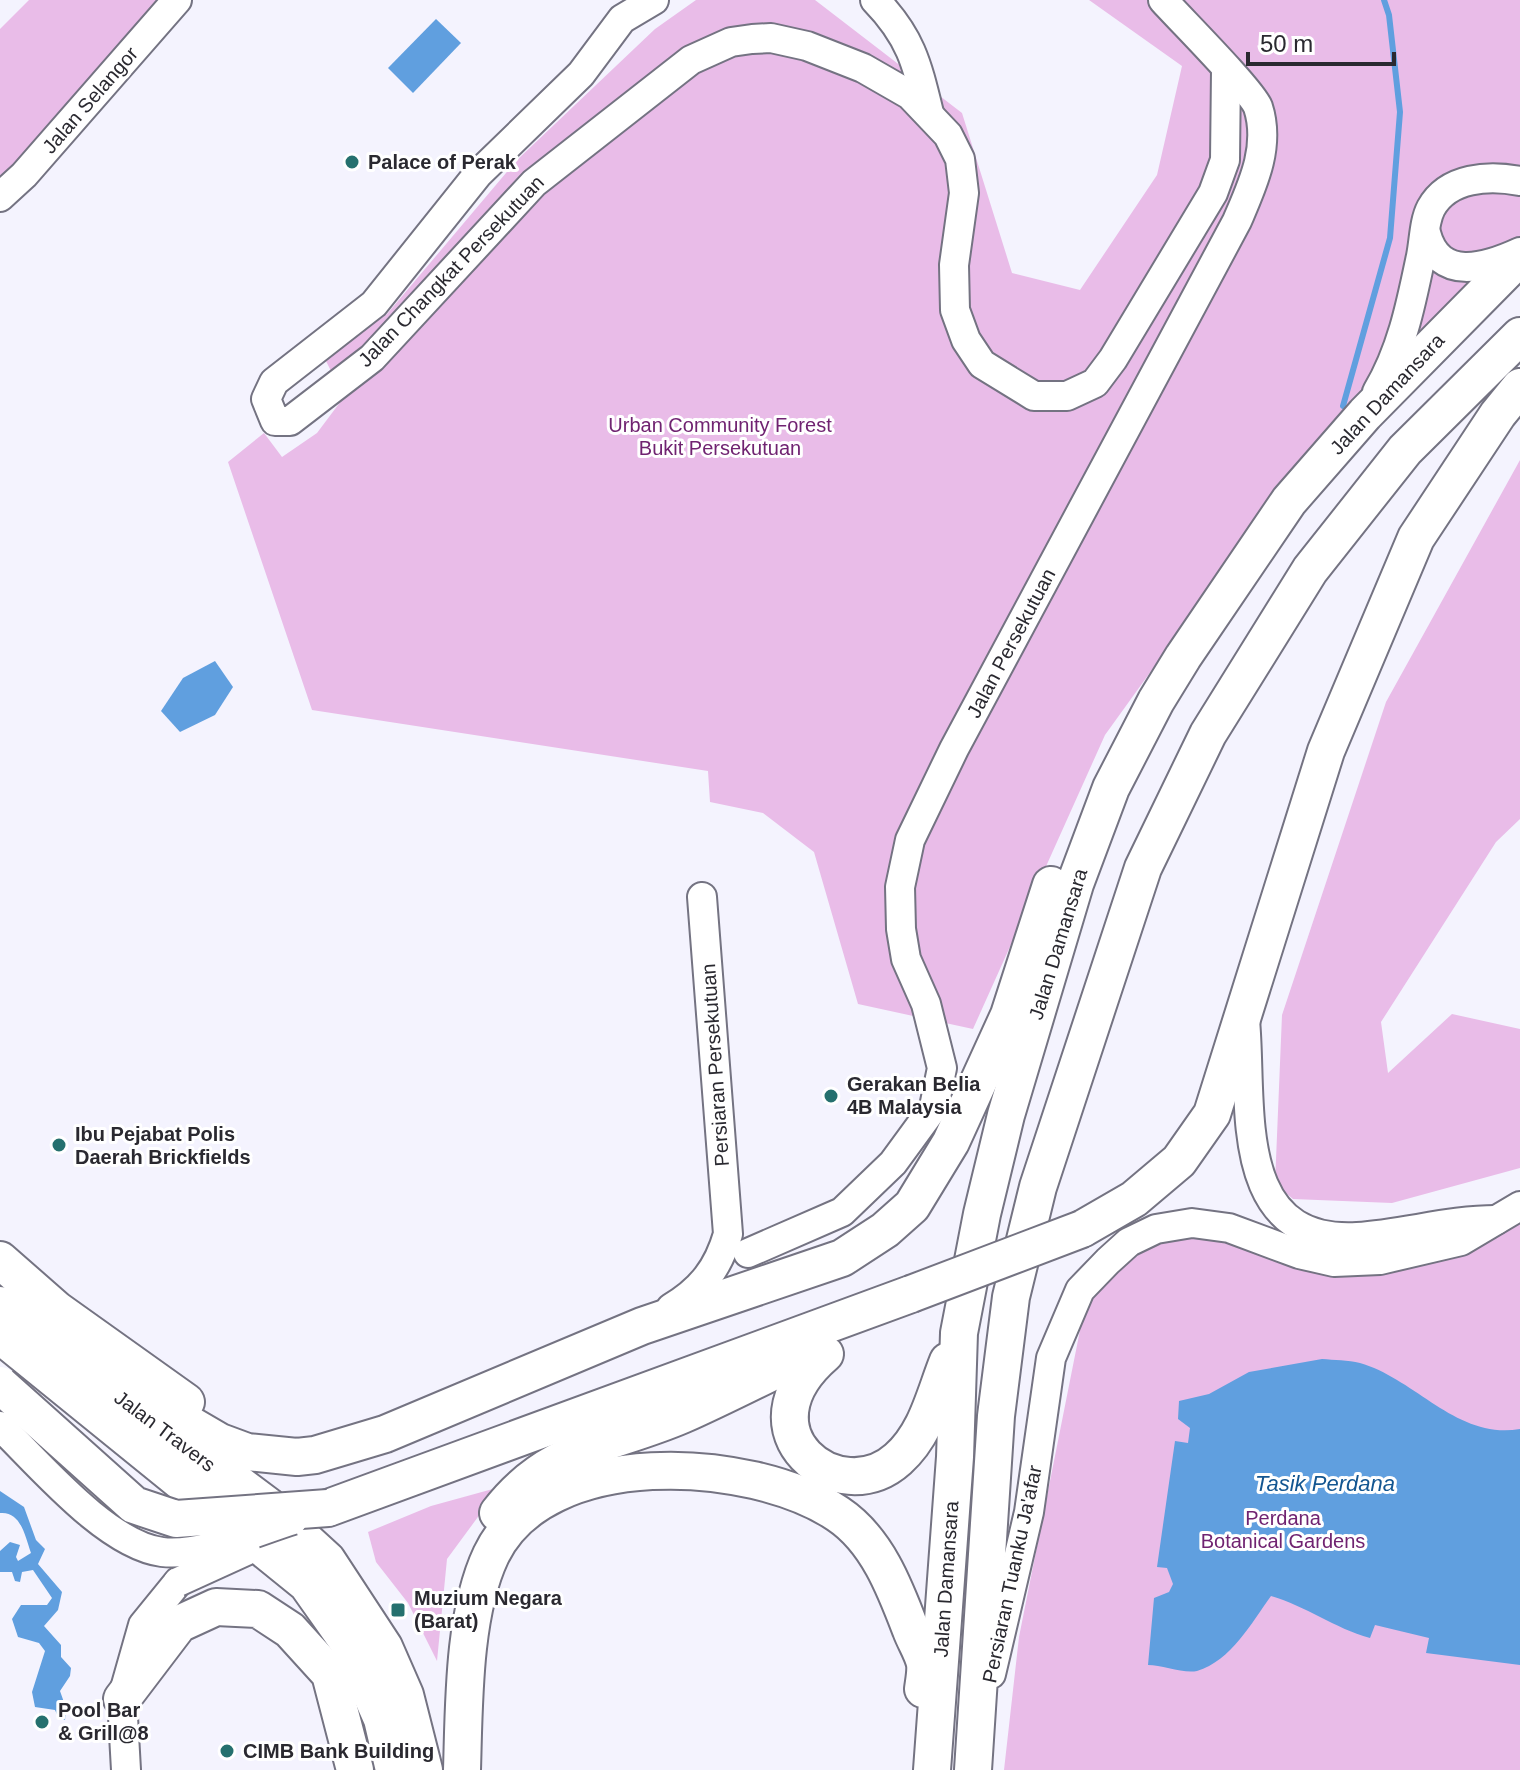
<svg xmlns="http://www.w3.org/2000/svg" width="1520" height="1770" viewBox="0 0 1520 1770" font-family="Arial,sans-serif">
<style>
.green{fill:#e9bce8}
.water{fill:#609fdf}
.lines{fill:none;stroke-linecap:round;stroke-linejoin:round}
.stream{stroke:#609fdf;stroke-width:6}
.minor-casing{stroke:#747382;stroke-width:32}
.major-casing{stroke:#747382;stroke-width:40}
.minor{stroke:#fff;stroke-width:28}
.major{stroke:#fff;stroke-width:36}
.minor-bridge-casing{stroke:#747382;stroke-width:32;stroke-linecap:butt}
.major-bridge-casing{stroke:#747382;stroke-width:40;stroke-linecap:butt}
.minor-bridge{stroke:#fff;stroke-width:28}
.major-bridge{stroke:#fff;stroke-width:36}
.poi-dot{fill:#25706e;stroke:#fff;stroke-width:3}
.labels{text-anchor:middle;stroke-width:6;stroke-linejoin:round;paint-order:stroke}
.street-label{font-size:20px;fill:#2a2930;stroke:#fff}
.poi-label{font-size:20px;font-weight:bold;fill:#2a2930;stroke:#fff;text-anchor:start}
.park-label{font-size:20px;fill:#702371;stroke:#fff}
.water-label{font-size:22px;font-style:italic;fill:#135691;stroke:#fff}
</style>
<rect width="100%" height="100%" fill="#f4f3fe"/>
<g class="green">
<path d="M 29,0 L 157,0 L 14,170 L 0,181 L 0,29 Z"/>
<path d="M 696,0 L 815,0 L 962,113 L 1012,273 L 1080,290 L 1157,175 L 1182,66 L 1089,0 L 1520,0 L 1520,245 L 1280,492 L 1105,735 L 973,1029 L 858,1004 L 814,852 L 763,813 L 710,802 L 708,771 L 312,710 L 228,462 L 264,433 L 282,457 L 317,433 L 344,397 L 325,359 L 387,314 L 517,160 L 655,29 Z"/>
<path d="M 1520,460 L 1520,819 L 1496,842 L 1381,1022 L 1388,1073 L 1452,1014 L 1520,1029 L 1520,1168 L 1392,1203 L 1293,1199 L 1275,1184 L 1282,1015 L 1386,702 Z"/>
<path d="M 1520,1218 L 1520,1770 L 1004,1770 L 1019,1637 L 1086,1300 L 1132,1250 L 1174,1236 L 1212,1233 L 1329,1268 Z"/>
<path d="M 500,1487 L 447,1559 L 437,1661 L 408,1603 L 376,1562 L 368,1532 L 431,1506 Z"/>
</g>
<g class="water">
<path d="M 436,19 L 461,43 L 413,93 L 388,68 Z"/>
<path d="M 215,661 L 233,687 L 215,715 L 180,732 L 161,711 L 183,678 Z"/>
<path d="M 1322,1359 C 1334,1360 1348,1360 1360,1363 C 1416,1379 1457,1440 1520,1429 L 1520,1665 L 1426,1653 L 1429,1638 L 1375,1625 L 1370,1638 C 1334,1628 1306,1606 1271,1596 C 1252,1622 1231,1661 1197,1671 C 1184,1674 1162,1665 1148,1665 L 1154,1598 L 1169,1592 L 1173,1584 L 1167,1568 L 1157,1567 L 1175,1441 L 1188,1443 L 1190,1428 L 1178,1419 L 1179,1401 L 1209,1394 L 1249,1372 Z"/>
<path d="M 0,1491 L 24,1507 L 36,1540 L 45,1549 L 38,1564 L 62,1592 L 58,1610 L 44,1626 L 61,1645 L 61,1657 L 71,1668 L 70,1676 L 60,1691 L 66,1708 L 65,1720 L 59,1719 L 55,1710 L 35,1707 L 32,1692 L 45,1651 L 39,1643 L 18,1637 L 12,1619 L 21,1605 L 47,1605 L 52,1598 L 33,1570 L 22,1572 L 20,1582 L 15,1581 L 12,1572 L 0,1572 L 0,1551 L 10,1542 L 20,1545 L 16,1557 L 18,1561 L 31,1553 C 25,1536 21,1511 0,1513 Z"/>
</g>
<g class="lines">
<path class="stream" d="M 1343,406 L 1390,238 L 1400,112 L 1389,15 L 1384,0"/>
<defs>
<g id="minor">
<path d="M 654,0 L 622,19 L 581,74 L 478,174 L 374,304 L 274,382 L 266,399 L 275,421 L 290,421 L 372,358 L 534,183 L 691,60 L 731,42 L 752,39 L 771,38 L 807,46 L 863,68 L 910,95 L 948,135 L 960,159 L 964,193 L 954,265 L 955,310 L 966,340 L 982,364 L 1034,396 L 1067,396 L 1095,383 L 1113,359 L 1213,193 L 1225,160 L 1226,70"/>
<path d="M 875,0 C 911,37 917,64 929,113"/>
<path d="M 0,197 L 24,175 L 177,0"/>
<path d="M 1426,233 C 1439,282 1485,268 1520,252"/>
<path d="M 1377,392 C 1402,350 1411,304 1421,256 C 1424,242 1424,221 1431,208 C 1448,177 1489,175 1520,181"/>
<path d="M 1245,1020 C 1253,1103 1230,1244 1357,1237 C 1404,1234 1449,1220 1496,1220"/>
<path d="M 748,1253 L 842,1212 L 893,1163 L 934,1107 L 942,1068 L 926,1004 L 906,959 L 901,929 L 900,887 L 910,840 L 954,749 L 1237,221 C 1252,186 1271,147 1258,107 C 1251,90 1180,19 1163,0"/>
<path d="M 671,1308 C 701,1290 718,1269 728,1234 L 702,897"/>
<path d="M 991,1674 L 1029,1512 L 1051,1358 L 1080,1290 L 1108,1261 L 1129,1242 L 1156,1229 L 1192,1223 L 1229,1228 L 1299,1254 L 1334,1262 L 1380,1260 L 1461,1241 L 1520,1206"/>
<path d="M 126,1770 L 122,1699 L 143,1625 L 178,1582"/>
</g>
<g id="major">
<path d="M 1082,1229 L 1134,1199 L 1179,1161 L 1212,1114 L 1326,751 L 1416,538 L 1498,414 L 1520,387"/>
<path d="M 0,1260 L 57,1310 L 186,1402"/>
<path d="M 0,1305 L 268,1506 L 327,1560 L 384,1647 L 405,1695 L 424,1770"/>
<path d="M 0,1335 L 307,1584 L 348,1642 L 382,1719 L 394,1770"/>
<path d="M 825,1354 C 735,1432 839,1512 898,1459 C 927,1433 934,1396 948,1361"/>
<path d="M 148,1400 L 220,1442 L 247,1452 L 297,1457 L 315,1455 L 385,1434 L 642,1326 L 842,1258 L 885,1230 L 912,1206 L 951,1142 L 1009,1015 L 1051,885"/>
<path d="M 328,1508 L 911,1294"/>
<path d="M 498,1513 C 549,1446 610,1446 682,1415 C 727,1395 771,1372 815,1351"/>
<path d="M 122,1699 L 179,1624 L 216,1607 L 258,1609 L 290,1630 L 330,1674 L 355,1770"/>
<path d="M 462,1770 C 464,1705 463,1614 491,1555 C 544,1444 751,1456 838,1514 C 877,1540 895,1588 911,1630 C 915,1641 923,1653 925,1664 C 926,1672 924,1681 923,1689"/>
<path d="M 932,1770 L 955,1457 L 959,1333 L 982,1214 L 1006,1115 L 1075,884 L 1111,788 L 1156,701 L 1183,657 L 1289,501 L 1365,414 L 1520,257"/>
<path d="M 973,1770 L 996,1416 L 1011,1297 L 1038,1187 L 1143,868 L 1208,734 L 1310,570 L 1405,450 L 1520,336"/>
</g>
</defs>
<use href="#minor" class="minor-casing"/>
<use href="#major" class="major-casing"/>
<use href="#minor" class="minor"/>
<use href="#major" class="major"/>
<defs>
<g id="minor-bridge">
<path d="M 0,1426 C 40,1465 107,1545 162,1552 C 200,1557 257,1531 293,1520"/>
<path d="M 178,1582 L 246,1551"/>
</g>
<g id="major-bridge">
<path d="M 911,1294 L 1082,1229"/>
<path d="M 0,1385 L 134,1505 L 176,1519 L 328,1508"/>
</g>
</defs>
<use href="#minor-bridge" class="minor-bridge-casing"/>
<use href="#major-bridge" class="major-bridge-casing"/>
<use href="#minor-bridge" class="minor-bridge"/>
<use href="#major-bridge" class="major-bridge"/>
</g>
<g class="poi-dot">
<circle cx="352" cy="162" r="8"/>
<circle cx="831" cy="1096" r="8"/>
<circle cx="59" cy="1145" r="8"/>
<rect x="390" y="1602" width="16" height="16" rx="4"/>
<circle cx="42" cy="1722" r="8"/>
<circle cx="227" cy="1751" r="8"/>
</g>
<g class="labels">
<g class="street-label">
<text transform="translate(90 100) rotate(-49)" y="7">Jalan Selangor</text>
<text transform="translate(451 271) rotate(-46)" y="7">Jalan Changkat Persekutuan</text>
<text transform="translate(1387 394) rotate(-47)" y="7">Jalan Damansara</text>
<text transform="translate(1011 643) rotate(-62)" y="7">Jalan Persekutuan</text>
<text transform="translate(1058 944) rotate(-73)" y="7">Jalan Damansara</text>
<text transform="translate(715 1065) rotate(-94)" y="7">Persiaran Persekutuan</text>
<text transform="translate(165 1431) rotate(37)" y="7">Jalan Travers</text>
<text transform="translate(1012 1574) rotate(-78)" y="7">Persiaran Tuanku Ja'afar</text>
<text transform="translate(946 1579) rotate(-86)" y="7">Jalan Damansara</text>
</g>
<g class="poi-label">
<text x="368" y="169">Palace of Perak</text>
<text x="847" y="1091">Gerakan Belia<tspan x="847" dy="23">4B Malaysia</tspan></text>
<text x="75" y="1141">Ibu Pejabat Polis<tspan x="75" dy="23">Daerah Brickfields</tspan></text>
<text x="414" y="1605">Muzium Negara<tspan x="414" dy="23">(Barat)</tspan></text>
<text x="58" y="1717">Pool Bar<tspan x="58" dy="23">&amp; Grill@8</tspan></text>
<text x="243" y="1758">CIMB Bank Building</text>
</g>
<g class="park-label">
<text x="720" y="432">Urban Community Forest<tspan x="720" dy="23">Bukit Persekutuan</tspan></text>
<text x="1283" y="1525">Perdana<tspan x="1283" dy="23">Botanical Gardens</tspan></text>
</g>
<g class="water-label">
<text x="1325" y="1491">Tasik Perdana</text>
</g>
</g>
<path d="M1248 52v12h146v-12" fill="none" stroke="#2a2930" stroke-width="4"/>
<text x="1260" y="52" font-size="24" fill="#2a2930" stroke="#ffffff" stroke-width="6" paint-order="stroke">50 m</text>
</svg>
